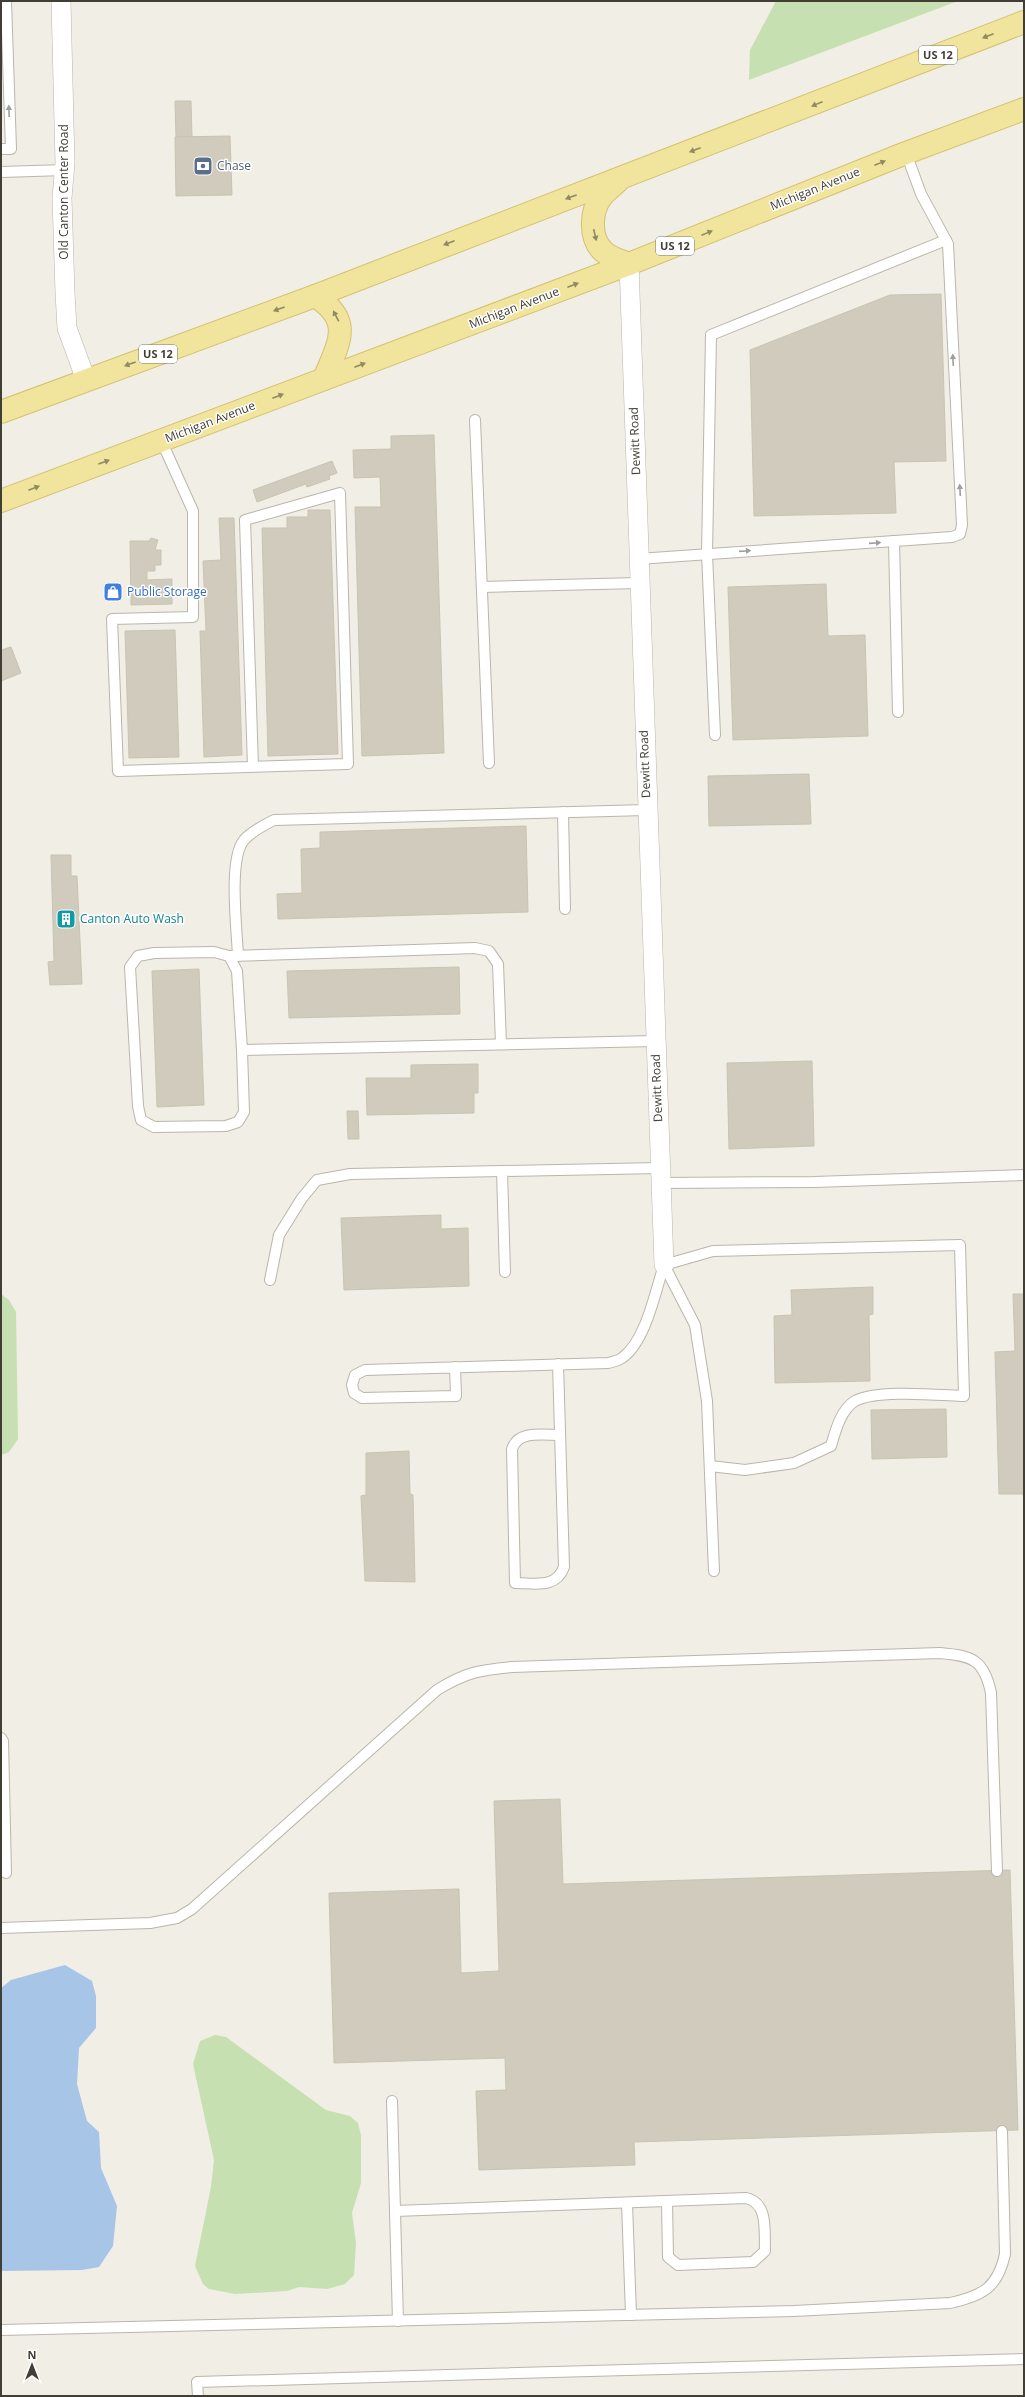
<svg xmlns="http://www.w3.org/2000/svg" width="1025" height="2397" viewBox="0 0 1025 2397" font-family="'Open Sans',sans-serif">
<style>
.green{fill:#c6e0b2}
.water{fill:#a7c5e6}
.building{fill:#d0cbbc;stroke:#cac3b0}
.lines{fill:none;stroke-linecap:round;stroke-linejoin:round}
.service-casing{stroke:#bab6a9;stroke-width:12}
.minor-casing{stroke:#bab6a9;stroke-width:20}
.primary-casing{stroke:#d4c26f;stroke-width:24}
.service{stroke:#fff;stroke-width:10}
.minor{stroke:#fff;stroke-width:19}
.primary{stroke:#f1e49c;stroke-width:22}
.oneway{fill:#908963}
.oneway2{fill:#a09e9a}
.labels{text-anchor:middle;stroke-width:3;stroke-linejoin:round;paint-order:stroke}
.shield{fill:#fff;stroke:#7a7872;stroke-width:1}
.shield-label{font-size:11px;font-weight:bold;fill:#413e35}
.service-label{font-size:12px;fill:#4e5e75;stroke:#fff;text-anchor:start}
.street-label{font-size:12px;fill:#413e35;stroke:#fff}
.shop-label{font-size:12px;fill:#366cbe;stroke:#fff;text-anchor:start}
.culture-label{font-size:12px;fill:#0d838f;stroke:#fff;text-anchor:start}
</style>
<rect width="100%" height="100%" fill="#f0eee5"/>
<g class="green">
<path d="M 776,1 L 958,1 L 749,80 L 750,50 Z"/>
<path d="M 1,1294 L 9,1300 L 16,1312 L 18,1439 L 9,1452 L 1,1455 Z"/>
<path d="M 215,2035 L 226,2037 L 326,2110 L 350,2116 L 358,2123 L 361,2135 L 361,2183 L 352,2213 L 356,2243 L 354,2275 L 345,2284 L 327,2289 L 299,2287 L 287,2291 L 235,2294 L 209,2289 L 203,2284 L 195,2266 L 211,2187 L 214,2160 L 193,2064 L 200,2041 Z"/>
</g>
<path class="water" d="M 65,1965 L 92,1981 L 96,1996 L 96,2028 L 79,2048 L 77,2084 L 87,2121 L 99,2132 L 101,2168 L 117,2206 L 113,2246 L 99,2267 L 82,2270 L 1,2271 L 1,1988 L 11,1980 Z"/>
<g class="building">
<path d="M 175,101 L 191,101 L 192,137 L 176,137 Z"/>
<path d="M 230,136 L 232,195 L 176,196 L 175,137 Z"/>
<path d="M 941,294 L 946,461 L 894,462 L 896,513 L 754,516 L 750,350 L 890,295 Z"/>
<path d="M 434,435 L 444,753 L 362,756 L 355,507 L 381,507 L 380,477 L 354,478 L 353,450 L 391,449 L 391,436 Z"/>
<path d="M 332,461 L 337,473 L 329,476 L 330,479 L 307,487 L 306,484 L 257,502 L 253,490 Z"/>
<path d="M 308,510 L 330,510 L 338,754 L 268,756 L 262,528 L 287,528 L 287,517 L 308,517 Z"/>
<path d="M 219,518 L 234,518 L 242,755 L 204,757 L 200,631 L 206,631 L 203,561 L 221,560 Z"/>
<path d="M 151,538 L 158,540 L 155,550 L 161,550 L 161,565 L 155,565 L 155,571 L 147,571 L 147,580 L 172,579 L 172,604 L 131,605 L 130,541 L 149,541 Z"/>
<path d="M 826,584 L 828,636 L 865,635 L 868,736 L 733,740 L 728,587 Z"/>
<path d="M 175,630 L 179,757 L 129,758 L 125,631 Z"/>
<path d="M 11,647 L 21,673 L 1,681 L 1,650 Z"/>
<path d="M 809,774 L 811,824 L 709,826 L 708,776 Z"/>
<path d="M 526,826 L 528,912 L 278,919 L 277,894 L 302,893 L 301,849 L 320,848 L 320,832 Z"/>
<path d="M 51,855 L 71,855 L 71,876 L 77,876 L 82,984 L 50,985 L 48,962 L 54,961 Z"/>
<path d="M 459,967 L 460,1014 L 289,1018 L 287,971 Z"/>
<path d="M 199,969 L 204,1105 L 157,1107 L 152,971 Z"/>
<path d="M 812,1061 L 814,1146 L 729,1149 L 727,1063 Z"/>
<path d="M 478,1064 L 478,1093 L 474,1093 L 474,1113 L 367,1115 L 366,1078 L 411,1078 L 411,1065 Z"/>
<path d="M 347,1111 L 358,1111 L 359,1139 L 348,1139 Z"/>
<path d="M 441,1215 L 441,1229 L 468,1228 L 469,1286 L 344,1290 L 341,1218 Z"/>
<path d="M 873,1287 L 873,1314 L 869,1315 L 870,1381 L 775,1383 L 774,1316 L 792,1315 L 791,1290 Z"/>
<path d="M 1013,1294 L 1024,1294 L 1024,1494 L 999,1494 L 995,1352 L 1015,1351 Z"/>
<path d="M 946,1409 L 947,1457 L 872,1459 L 871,1410 Z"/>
<path d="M 409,1451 L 410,1494 L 413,1495 L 415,1582 L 365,1581 L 361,1496 L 366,1495 L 366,1453 Z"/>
<path d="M 560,1799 L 563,1884 L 1010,1870 L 1018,2130 L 634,2142 L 635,2165 L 479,2170 L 476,2091 L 506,2090 L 505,2058 L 334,2063 L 329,1893 L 459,1889 L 461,1973 L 499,1971 L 494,1801 Z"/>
</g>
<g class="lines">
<defs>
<g id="service">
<path d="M 1,149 L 11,149 L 6,1"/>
<path d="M 1,172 L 65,170"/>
<path d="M 475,420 L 489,763"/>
<path d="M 161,440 L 193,511 L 193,617 L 112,619 L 118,771 L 348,764 L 340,493 L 245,520 L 253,767"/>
<path d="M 894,541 L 898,712"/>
<path d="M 638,559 L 952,537 L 960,534 L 962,525 L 948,244 L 921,194 L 906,153"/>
<path d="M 482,587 L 639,583"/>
<path d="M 715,735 L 707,554 L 711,335 L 946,240"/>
<path d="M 563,812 L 565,909"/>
<path d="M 231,956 L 475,948 L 489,951 L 498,964 L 501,1044"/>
<path d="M 238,956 C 237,930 228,859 244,840 C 252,831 264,825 274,820 L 646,810"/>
<path d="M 242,1050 L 237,971 L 229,956 L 214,952 L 154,953 L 138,956 L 130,967 L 138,1106 L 141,1120 L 154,1127 L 226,1126 L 238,1122 L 244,1112 L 242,1050 L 655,1041"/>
<path d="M 661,1183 L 814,1182 L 1024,1175"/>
<path d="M 664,1265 L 713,1251 L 960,1245 L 964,1396 C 938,1395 877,1389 855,1401 C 841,1409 835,1432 831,1446 L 794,1463 L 745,1470 L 710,1466"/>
<path d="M 664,1265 L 695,1325 L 707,1401 L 714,1571"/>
<path d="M 505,1272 L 502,1171 L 660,1168"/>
<path d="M 270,1280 L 279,1235 L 302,1198 L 317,1180 L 350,1174 L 502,1171"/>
<path d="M 558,1364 L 564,1567 C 556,1589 535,1583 515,1583 L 512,1449 C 518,1430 543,1435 560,1435"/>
<path d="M 455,1367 L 456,1396 L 362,1398 L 354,1393 L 352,1385 L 355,1375 L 365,1370 L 608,1363 C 612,1362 618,1361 622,1358 C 646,1341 655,1292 664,1265"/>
<path d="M 1,1738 L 3,1741 L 6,1873"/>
<path d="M 1,1928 L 150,1923 L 177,1918 L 192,1909 L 437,1690 C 466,1672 480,1670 512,1667 L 940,1653 C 972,1656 984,1659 991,1693 L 997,1871"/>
<path d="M 392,2101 L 398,2321"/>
<path d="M 627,2203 L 631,2315"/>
<path d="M 395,2211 C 512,2207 629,2202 746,2198 C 769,2203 764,2232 765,2251 L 753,2262 L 678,2265 L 668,2257 L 667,2201"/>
<path d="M 1,2330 L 794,2311 L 950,2303 C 983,2296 998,2287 1005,2254 L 1002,2131"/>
<path d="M 198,2396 L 197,2382 L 1024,2359"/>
</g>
<g id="minor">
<path d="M 61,1 L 65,163 L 62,198 L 65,293 L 67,328 L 86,380"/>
<path d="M 629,264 L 664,1265"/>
</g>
<g id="primary">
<path d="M 618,181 C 613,186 607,190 602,196 C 590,211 589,239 604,252 C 611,258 621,261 629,264"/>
<path d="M 315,296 C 355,321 338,344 324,379"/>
<path d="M 1,412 L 315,296 L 1024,22"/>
<path d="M 1,501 L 629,264 L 906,153 L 1024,109"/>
</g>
</defs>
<use href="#service" class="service-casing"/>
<use href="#minor" class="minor-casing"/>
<use href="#primary" class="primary-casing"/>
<use href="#service" class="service"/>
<use href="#minor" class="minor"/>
<use href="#primary" class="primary"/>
</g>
<defs><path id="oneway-solid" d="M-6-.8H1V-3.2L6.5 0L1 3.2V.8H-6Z"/></defs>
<g class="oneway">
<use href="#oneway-solid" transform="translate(988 36) rotate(159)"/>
<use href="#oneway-solid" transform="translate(817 104) rotate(158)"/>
<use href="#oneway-solid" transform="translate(695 150) rotate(159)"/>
<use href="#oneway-solid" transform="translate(880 163) rotate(-22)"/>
<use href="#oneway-solid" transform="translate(571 197) rotate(160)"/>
<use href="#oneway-solid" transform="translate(707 233) rotate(-22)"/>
<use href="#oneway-solid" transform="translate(595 235) rotate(77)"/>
<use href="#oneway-solid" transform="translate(449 243) rotate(159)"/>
<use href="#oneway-solid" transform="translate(573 285) rotate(-21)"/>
<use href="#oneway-solid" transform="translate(279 309) rotate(160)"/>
<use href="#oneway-solid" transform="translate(336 316) rotate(-117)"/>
<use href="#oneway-solid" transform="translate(130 364) rotate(160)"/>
<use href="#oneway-solid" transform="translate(360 365) rotate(-21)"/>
<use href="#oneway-solid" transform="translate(278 396) rotate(-21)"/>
<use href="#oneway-solid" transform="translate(104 462) rotate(-20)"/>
<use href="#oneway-solid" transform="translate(34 488) rotate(-21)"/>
</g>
<g class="oneway2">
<use href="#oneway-solid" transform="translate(9 111) rotate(-92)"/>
<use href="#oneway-solid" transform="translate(953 360) rotate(-93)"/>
<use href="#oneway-solid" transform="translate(960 490) rotate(-93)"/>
<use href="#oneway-solid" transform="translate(875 543) rotate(-4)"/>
<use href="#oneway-solid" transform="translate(745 551) rotate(-4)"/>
</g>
<defs>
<symbol id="bank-square" viewBox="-11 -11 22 22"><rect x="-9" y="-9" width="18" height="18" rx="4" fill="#5c6f8a" stroke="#fff"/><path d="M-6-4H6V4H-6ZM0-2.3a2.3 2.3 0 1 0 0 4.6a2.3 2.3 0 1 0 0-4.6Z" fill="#fff"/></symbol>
<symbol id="shop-square" viewBox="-11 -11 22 22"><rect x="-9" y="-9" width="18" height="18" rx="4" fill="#3f7fe0" stroke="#fff"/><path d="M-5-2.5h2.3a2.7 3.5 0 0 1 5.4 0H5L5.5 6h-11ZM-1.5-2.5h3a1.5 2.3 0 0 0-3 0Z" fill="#fff"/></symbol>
<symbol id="building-square" viewBox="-11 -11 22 22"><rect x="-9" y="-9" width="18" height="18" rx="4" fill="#0f9aa8" stroke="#fff"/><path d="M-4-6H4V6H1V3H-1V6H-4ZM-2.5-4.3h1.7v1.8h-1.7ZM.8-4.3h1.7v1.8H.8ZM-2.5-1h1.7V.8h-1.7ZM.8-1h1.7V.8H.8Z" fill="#fff"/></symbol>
</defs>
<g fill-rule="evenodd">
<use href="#bank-square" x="192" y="155" width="22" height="22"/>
<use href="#shop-square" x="102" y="581" width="22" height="22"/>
<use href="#building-square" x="55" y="908" width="22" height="22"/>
</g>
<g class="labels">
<g class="shield">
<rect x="919" y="46" width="38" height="18" rx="3"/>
<rect x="656" y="237" width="38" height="18" rx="3"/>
<rect x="139" y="345" width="38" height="18" rx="3"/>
</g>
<g class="shield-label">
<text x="938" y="59">US 12</text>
<text x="675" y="250">US 12</text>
<text x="158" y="358">US 12</text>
</g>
<g class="service-label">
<text x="217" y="170">Chase</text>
</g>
<g class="street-label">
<text transform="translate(815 189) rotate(-22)" y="4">Michigan Avenue</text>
<text transform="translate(64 192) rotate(-90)" y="4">Old Canton Center Road</text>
<text transform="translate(514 308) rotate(-21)" y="4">Michigan Avenue</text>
<text transform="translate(210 422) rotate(-21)" y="4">Michigan Avenue</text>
<text transform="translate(635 441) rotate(-92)" y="4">Dewitt Road</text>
<text transform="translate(645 764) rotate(-92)" y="4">Dewitt Road</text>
<text transform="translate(657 1088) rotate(-92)" y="4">Dewitt Road</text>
</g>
<g class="shop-label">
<text x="127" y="596">Public Storage</text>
</g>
<g class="culture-label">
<text x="80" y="923">Canton Auto Wash</text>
</g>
</g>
<rect width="1025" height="2397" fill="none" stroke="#413e35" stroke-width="4"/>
<g transform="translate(32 2365)" stroke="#ffffff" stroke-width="3" paint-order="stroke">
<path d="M0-3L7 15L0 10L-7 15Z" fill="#413e35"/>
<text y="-6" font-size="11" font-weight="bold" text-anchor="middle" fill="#413e35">N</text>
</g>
</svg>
